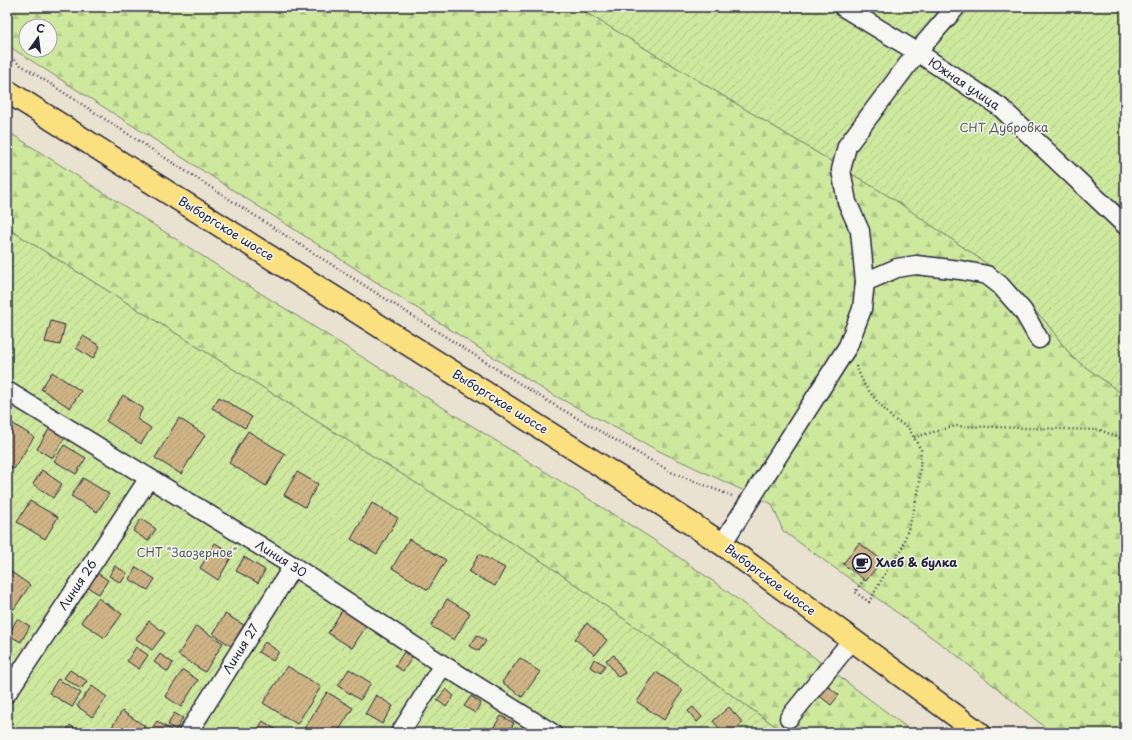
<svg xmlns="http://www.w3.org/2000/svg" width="1132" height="740" viewBox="0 0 1132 740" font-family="'Playpen Sans',sans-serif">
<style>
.forest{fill:url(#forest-firs);stroke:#78856c;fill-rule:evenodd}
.garden{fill:url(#garden-furrows);stroke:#78856c}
.building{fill:url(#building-hatch);stroke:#22223b}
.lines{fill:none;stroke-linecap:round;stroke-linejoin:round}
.minor-casing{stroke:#22223b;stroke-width:21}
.major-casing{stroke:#22223b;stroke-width:25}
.path{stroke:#22223b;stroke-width:2.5;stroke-dasharray:1 3;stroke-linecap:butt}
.minor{stroke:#f6f6f2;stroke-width:18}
.major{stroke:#fbe080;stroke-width:22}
.labels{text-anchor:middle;stroke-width:3;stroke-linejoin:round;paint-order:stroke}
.street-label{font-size:12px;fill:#22223b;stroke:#f6f6f2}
.park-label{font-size:12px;fill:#4d5454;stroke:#f6f6f2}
.poi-label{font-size:12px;font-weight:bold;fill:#22223b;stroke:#f6f6f2;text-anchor:start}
</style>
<defs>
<pattern id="forest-firs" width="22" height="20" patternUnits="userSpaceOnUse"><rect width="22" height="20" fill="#cee89e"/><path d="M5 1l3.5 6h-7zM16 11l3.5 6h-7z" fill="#b1c789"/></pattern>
<pattern id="garden-furrows" width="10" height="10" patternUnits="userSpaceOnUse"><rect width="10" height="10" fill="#cee89e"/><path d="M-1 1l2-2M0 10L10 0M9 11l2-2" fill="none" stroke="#b1c789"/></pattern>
<pattern id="building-hatch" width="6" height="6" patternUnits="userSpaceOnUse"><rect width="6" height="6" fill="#cfb585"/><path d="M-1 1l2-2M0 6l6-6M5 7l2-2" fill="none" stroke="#b19b74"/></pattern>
</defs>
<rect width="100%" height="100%" fill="#eae2d1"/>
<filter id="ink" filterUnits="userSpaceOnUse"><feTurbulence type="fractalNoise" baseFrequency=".025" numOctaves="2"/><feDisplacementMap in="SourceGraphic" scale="8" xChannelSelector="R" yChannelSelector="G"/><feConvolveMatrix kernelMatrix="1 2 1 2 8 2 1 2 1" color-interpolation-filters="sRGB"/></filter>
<g filter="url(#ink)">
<g class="forest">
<path d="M 7,7 L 577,7 L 895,200 L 986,263 L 1045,321 L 1072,357 L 1125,396 L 1125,733 L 1052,733 L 955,654 L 783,531 L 772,504 L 659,451 L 546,391 L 7,45 ZM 26,26 L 50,26 L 50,50 L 26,50 Z"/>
<path d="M 7,131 L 257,291 L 651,538 L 720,586 L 914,733 L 785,733 L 549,566 L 7,228 Z"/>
</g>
<g class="garden">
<path d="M 577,7 L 1125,7 L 1125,396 L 1072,357 L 1045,321 L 986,263 L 895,200 Z"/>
<path d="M 7,228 L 549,566 L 785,733 L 7,733 Z"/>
</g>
<g class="building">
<path d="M 51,321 L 65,325 L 60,345 L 45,342 Z"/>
<path d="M 83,336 L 100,346 L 93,359 L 76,348 Z"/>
<path d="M 52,372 L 81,391 L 70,408 L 41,389 Z"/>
<path d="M 123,395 L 143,408 L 137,419 L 151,428 L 141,444 L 106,421 Z"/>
<path d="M 219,397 L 252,417 L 245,428 L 212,408 Z"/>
<path d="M 179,418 L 205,435 L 181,474 L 155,458 Z"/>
<path d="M 7,420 L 34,437 L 14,469 L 7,465 Z"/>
<path d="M 51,426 L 66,436 L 52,458 L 37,449 Z"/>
<path d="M 248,431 L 285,454 L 266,486 L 229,463 Z"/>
<path d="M 64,445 L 86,458 L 76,474 L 54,461 Z"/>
<path d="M 42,470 L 62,484 L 53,498 L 33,484 Z"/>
<path d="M 297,472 L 318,484 L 305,507 L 284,495 Z"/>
<path d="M 83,478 L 109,494 L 97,512 L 71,496 Z"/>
<path d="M 30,501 L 58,517 L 45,539 L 17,522 Z"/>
<path d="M 372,503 L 398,518 L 377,554 L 351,539 Z"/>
<path d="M 141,519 L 156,529 L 148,541 L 133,531 Z"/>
<path d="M 409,539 L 446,560 L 428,590 L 392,568 Z"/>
<path d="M 215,543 L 233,554 L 218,580 L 200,568 Z"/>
<path d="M 859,543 L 882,560 L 866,581 L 843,564 Z"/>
<path d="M 479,554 L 505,568 L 495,586 L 469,572 Z"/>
<path d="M 244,557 L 265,570 L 258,583 L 236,571 Z"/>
<path d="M 115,566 L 127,573 L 121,583 L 109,576 Z"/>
<path d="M 136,567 L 155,579 L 148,590 L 129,579 Z"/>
<path d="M 7,569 L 30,585 L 14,609 L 7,604 Z"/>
<path d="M 97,573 L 108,580 L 99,594 L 87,587 Z"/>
<path d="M 98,598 L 122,614 L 105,638 L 81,622 Z"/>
<path d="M 447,599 L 470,613 L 454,640 L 431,626 Z"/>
<path d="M 343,609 L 367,625 L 352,648 L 328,633 Z"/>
<path d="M 225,614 L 244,625 L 231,646 L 213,634 Z"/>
<path d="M 17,619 L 30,626 L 21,642 L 8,635 Z"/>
<path d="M 149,621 L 165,633 L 152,650 L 136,639 Z"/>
<path d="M 587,623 L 607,640 L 595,655 L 575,639 Z"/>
<path d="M 196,626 L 223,643 L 205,672 L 178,655 Z"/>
<path d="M 477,635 L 486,641 L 479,651 L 470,646 Z"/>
<path d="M 265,642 L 279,652 L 273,661 L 258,652 Z"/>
<path d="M 136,647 L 148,655 L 139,669 L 127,661 Z"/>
<path d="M 404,652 L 412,658 L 403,671 L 395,666 Z"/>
<path d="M 160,654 L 173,663 L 168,672 L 154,662 Z"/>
<path d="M 614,655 L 625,673 L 618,677 L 606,660 Z"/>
<path d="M 520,658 L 540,672 L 522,697 L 502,682 Z"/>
<path d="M 594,659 L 605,665 L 601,673 L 590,667 Z"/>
<path d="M 287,666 L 321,687 L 297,724 L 263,703 Z"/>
<path d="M 349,669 L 371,683 L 360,700 L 338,686 Z"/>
<path d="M 70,670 L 87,681 L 81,689 L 64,678 Z"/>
<path d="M 183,670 L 198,680 L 181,707 L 165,696 Z"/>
<path d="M 656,672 L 683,690 L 664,720 L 637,702 Z"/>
<path d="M 58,679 L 81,693 L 72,707 L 49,693 Z"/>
<path d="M 825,684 L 839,695 L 831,705 L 817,694 Z"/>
<path d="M 92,686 L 107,697 L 92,717 L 77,706 Z"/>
<path d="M 446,689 L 454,696 L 446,707 L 437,700 Z"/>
<path d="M 327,692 L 353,708 L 337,733 L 310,733 L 304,729 Z"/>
<path d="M 376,695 L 393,706 L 382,724 L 365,714 Z"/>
<path d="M 471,696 L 481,703 L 475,713 L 464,706 Z"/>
<path d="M 693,707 L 702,717 L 697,722 L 688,711 Z"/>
<path d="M 729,707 L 743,723 L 731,733 L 723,733 L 713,721 Z"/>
<path d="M 122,711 L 145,726 L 141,733 L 108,733 Z"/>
<path d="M 174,713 L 183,718 L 176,730 L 168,725 Z"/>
<path d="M 501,716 L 514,723 L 508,733 L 490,733 Z"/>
<path d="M 157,721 L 174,732 L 173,733 L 153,733 L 150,731 Z"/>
<path d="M 263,721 L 281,733 L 255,733 Z"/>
<path d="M 70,725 L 82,733 L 65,733 Z"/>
</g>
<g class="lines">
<defs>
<g id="minor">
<path d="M 843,7 L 917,52 L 1000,107 L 1125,225"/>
<path d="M 865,282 L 897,268 L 916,265 L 960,270 L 987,275 L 1000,285 L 1023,311 L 1039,339"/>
<path d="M 7,391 L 293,566 L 443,665 L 552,733"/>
<path d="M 722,544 L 848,346 L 862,309 L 865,282 L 860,231 L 847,202 L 841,170 L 847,146 L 917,52 L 956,7"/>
<path d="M 7,693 L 149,478"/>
<path d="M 789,718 L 852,640"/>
<path d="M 188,733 L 293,566"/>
<path d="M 400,733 L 443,665"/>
</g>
<path id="major" d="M 7,91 L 652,498 L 722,544 L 979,733"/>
</defs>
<use href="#minor" class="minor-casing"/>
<use href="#major" class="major-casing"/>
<g class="path">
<path d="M 7,56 L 291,239 L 544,399 L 671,472 L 732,496"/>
<path d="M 856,366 L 864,384 L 875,399 L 893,419 L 908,427 L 921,450 L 919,488 L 912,517 L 901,551 L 890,565 L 869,602 L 855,592 L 864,579"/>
<path d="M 914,437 L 956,426 L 1100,430 L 1125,440"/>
</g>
<use href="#minor" class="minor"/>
<use href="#major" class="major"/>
</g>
</g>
<defs>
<symbol id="cafe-ring" viewBox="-11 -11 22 22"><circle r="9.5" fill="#f6f6f2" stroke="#22223b" stroke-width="1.5"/><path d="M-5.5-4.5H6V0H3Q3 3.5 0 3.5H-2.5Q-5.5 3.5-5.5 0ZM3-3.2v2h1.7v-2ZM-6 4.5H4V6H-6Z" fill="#22223b"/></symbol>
</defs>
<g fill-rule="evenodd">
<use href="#cafe-ring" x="851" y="552" width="22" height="22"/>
</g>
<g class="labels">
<g class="street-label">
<text transform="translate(964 84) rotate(34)" y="4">Южная улица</text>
<text transform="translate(226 229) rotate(32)" y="4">Выборгское шоссе</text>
<text transform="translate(500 402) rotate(32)" y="4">Выборгское шоссе</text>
<text transform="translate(281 559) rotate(32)" y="4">Линия 30</text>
<text transform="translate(770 580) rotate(37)" y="4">Выборгское шоссе</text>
<text transform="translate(78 585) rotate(-56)" y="4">Линия 26</text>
<text transform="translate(241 649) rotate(-58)" y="4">Линия 27</text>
</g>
<g class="park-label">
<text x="1004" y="132">СНТ Дубровка</text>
<text x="187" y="557">СНТ "Заозерное"</text>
</g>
<g class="poi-label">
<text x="876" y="567">Хлеб &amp; булка</text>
</g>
</g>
<rect width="1132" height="740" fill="none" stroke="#f6f6f2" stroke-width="24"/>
<rect x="12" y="12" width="1108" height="716" fill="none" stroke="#22223b" stroke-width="1.5" filter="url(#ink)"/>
<g transform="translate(38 38) rotate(14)"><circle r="19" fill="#f6f6f2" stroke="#a1a1a9"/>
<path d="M0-3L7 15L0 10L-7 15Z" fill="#22223b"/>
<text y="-6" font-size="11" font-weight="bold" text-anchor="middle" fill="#22223b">С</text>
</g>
</svg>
